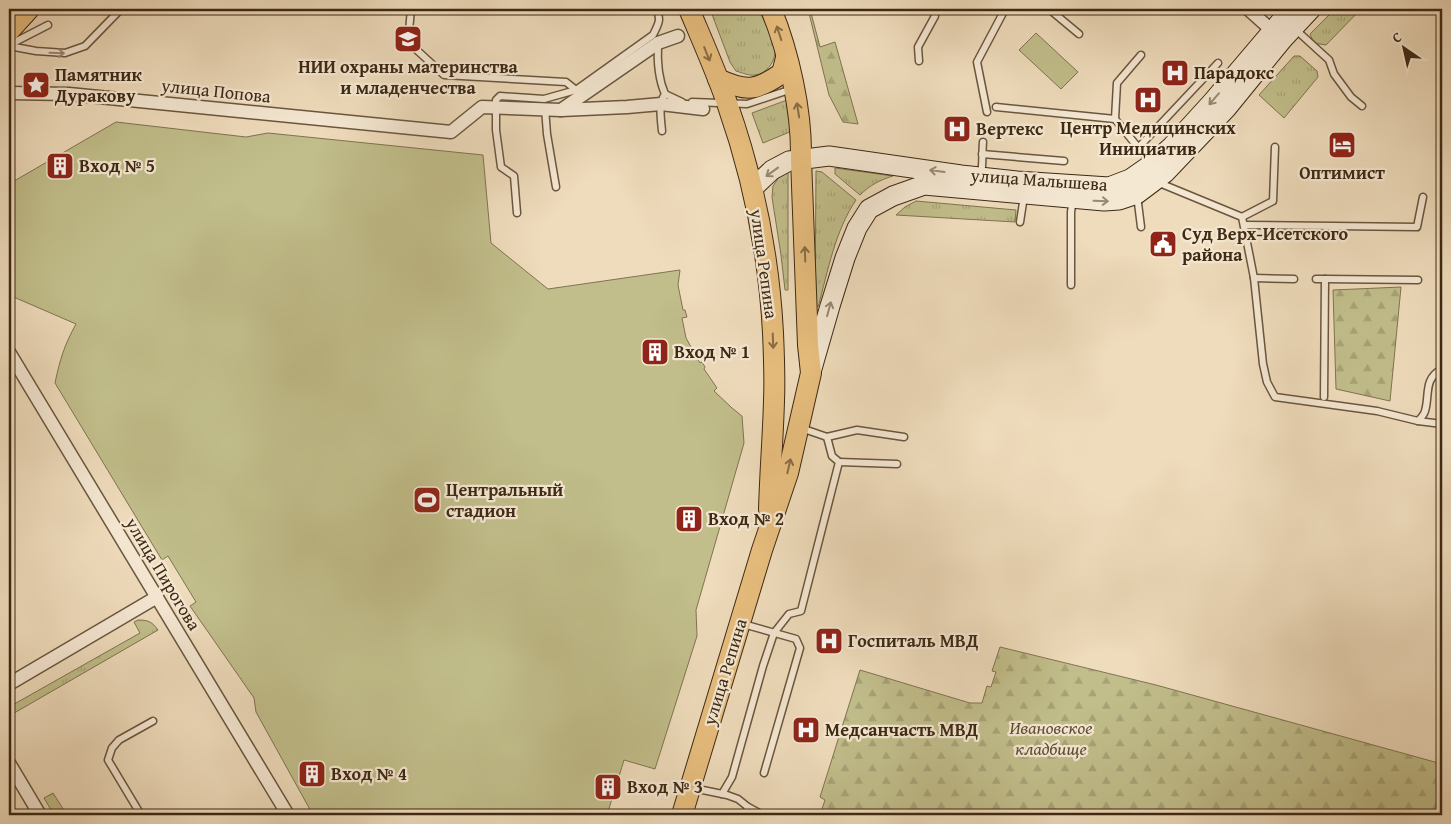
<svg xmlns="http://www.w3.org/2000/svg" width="1451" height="824" viewBox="0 0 1451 824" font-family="'Gentium Book Plus',serif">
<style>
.grass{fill:url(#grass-tufts);stroke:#7f7450}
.forest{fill:url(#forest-firs);stroke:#7f7450}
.garden{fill:#c1be8b;stroke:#7f7450}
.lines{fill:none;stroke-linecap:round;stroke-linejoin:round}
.lane-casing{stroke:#6a563e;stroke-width:9}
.street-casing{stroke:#6a563e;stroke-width:15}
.secondary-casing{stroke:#3d2914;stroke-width:21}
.primary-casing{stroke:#3d2914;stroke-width:22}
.lane{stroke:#f5e8d3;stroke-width:6}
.street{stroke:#f5e8d3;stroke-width:12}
.secondary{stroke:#f5e8d3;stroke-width:19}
.primary{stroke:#e8be7e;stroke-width:20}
.oneway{stroke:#8a6c44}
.oneway2{stroke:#998874}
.labels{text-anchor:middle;stroke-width:4.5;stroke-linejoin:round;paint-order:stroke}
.poi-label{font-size:18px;font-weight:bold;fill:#3d2914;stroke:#f5e8d3;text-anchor:start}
.street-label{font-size:18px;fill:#3d2914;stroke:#f5e8d3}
.park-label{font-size:18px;font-style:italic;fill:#5e4e32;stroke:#f5e8d3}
</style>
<defs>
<pattern id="grass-tufts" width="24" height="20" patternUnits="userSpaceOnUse" patternTransform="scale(1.25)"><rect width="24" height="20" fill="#c1be8b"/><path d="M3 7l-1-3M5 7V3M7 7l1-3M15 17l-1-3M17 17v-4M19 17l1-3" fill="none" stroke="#a7a377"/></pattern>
<pattern id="forest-firs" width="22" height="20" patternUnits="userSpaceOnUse" patternTransform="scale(1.25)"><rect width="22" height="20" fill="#c1be8b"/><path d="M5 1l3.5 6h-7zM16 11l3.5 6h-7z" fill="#a7a377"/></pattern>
</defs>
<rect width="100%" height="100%" fill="#efdcbc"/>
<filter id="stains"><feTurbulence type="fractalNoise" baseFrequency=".004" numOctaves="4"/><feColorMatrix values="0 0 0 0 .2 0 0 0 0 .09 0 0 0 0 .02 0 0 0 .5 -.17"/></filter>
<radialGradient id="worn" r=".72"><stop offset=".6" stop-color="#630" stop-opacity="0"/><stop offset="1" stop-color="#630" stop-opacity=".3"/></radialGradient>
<g class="grass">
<path d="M 710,9 L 759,9 C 762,18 774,40 775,49 C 776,61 767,74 755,75 C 749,76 743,73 736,71 L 730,62 Z"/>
<path d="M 1335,9 L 1361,9 L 1326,45 L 1314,43 L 1310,34 Z"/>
<path d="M 1294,56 L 1300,56 L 1317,71 L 1318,77 L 1284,118 L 1259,95 Z"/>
<path d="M 787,100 L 792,131 L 763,143 L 752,113 Z"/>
<path d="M 835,168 L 893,176 C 880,180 870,185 860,195 L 835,174 Z"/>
<path d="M 816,171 L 822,172 L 856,200 C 835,231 828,271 818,307 L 815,306 Z"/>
<path d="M 788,172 L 788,290 L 785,290 L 781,255 L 772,197 L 773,186 L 779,177 Z"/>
<path d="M 916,201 L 1016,210 L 1015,222 L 896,215 L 905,207 Z"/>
<path d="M 138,620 C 149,620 152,622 158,630 L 9,716 L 9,707 L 140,633 L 134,622 Z"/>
<path d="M 53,793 L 67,815 L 54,815 L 44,798 Z"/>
</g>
<g class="forest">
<path d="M 808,9 L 810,9 L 820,47 L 835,42 L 858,124 L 843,122 L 829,95 Z"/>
<path d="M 1401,287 L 1390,401 L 1336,389 L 1333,290 Z"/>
<path d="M 1000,647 L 1156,685 L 1442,764 L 1442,815 L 820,815 L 825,800 L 820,797 L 860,670 L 970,703 L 982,703 L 987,686 L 991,687 L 996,672 L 992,671 Z"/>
</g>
<g class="garden">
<path d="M 1036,33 L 1078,72 L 1061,89 L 1019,50 Z"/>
<path d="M 116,122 L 246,137 L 268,133 L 483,155 L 491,243 L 548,289 L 680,270 L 678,285 L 683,310 L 685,310 L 687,317 L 682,318 L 686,338 L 700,363 L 702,362 L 705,367 L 704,369 L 717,388 L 714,391 L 732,408 L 742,416 L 744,443 L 696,610 L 697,636 L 655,769 L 624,760 L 607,815 L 313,815 L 256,712 L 254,698 L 190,606 L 196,602 L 168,556 L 162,560 L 55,383 C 60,359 64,346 76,324 L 9,295 L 9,184 Z"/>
</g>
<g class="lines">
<defs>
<g id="lane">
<path d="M 411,9 L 408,42 L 444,75 L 566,82 L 576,90"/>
<path d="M 1049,9 L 1079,34"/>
<path d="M 1295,29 L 1329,60 L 1334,74 L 1351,97 L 1362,106"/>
<path d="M 658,44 C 657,62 658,78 665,94 C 658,104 661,119 662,131"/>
<path d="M 9,45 L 48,25"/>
<path d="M 9,46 L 36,51 L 65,53 L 85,46 L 121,9"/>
<path d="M 1141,55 L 1117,83 L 1115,119 L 1141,151 L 1151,161"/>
<path d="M 919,61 L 918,47 L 935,16 L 933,9"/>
<path d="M 665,94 L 682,102"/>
<path d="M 692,102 L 747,104 L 792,89"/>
<path d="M 996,107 L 1115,119"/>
<path d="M 545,108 L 547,134 L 556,187"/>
<path d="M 987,112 L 977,62 L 1003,13"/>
<path d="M 1138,148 L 1218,63"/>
<path d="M 982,154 L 1064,161"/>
<path d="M 981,175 C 983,164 982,153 983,142"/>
<path d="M 1157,182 L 1242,217 L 1254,278 L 1263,364 L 1267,382 L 1275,397 L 1377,411 L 1418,421 L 1442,424"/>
<path d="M 1137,195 L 1141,227"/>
<path d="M 517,213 L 514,176 L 501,167 L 496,130 L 496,100 L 500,96 L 544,99 L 576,90 L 653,35 C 658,25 662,19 656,9"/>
<path d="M 1242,217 L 1273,201 L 1275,147"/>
<path d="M 1020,222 L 1024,196"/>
<path d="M 1244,225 L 1417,227 L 1423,197"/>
<path d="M 1254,278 L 1294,279"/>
<path d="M 1316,279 L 1325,279 L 1324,397"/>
<path d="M 1325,279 L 1418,280"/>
<path d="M 1071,285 L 1071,212 L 1073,199"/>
<path d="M 1418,421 C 1421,418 1424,415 1425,411 C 1430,395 1423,379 1442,369"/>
<path d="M 801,428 L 827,437 L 857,430 L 904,437"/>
<path d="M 839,462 L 897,464"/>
<path d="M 743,624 L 796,639 L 800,648 L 764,773"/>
<path d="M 693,788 L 727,795 L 738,799 L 748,807 L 746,815"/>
<path d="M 722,794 L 732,777 L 763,666 L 774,633 L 789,614 L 801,611 L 839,462 L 832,456 L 827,437"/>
<path d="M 748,807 L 763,815"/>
<path d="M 141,815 L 108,760 L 112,748 L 119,740 L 153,721"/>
</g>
<g id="street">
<path d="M 1248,9 L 1277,35"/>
<path d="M 9,93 L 69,94 L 451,132 L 482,107 L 561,110 L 627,107 L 661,104 L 703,109"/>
<path d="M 561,110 L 658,43 L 678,36"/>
<path d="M 9,352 L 288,815"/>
<path d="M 9,684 L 157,597"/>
<path d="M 9,763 L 40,815"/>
</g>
<g id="secondary">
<path d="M 752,189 L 772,170 L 789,161 L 829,156 L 961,175 L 1017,181 L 1109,187 L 1130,179 L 1153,163 L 1172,146 L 1213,101 L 1291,9"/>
<path d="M 811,372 L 830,306 L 845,258 L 857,228 L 869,209 L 893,196 L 924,185 L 1104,201 L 1119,200 L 1137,194 L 1165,173 L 1226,109 L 1283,39 L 1311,9"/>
</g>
<g id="primary">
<path d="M 689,9 C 702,40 716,71 727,103 C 753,177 769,255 773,333 C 774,355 775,378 774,401 C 773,437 770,473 769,510"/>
<path d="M 9,31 L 29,9"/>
<path d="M 718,79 C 746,92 757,91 782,73 L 786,58"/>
<path d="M 682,815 L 762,550 L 788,473 L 811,373 L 808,345 L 801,159 C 802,111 789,53 771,9"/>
</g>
</defs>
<use href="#lane" class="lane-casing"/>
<use href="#street" class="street-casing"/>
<use href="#secondary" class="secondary-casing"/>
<use href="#primary" class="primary-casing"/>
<use href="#lane" class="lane"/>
<use href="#street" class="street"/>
<use href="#secondary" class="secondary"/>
<use href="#primary" class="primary"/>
</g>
<defs><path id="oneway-shaft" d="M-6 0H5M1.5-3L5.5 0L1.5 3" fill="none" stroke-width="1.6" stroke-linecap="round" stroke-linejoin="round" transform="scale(1.25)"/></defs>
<g class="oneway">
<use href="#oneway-shaft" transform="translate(779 33) rotate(-108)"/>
<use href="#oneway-shaft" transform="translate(707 54) rotate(68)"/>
<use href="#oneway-shaft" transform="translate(798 110) rotate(-99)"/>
<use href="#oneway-shaft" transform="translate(805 254) rotate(-92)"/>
<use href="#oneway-shaft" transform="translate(773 341) rotate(88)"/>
<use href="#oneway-shaft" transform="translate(789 466) rotate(-77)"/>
</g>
<g class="oneway2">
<use href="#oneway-shaft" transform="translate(57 53) rotate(2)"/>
<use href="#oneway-shaft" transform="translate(1214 99) rotate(131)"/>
<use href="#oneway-shaft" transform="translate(937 171) rotate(-172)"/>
<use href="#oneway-shaft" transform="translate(772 172) rotate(144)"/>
<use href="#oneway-shaft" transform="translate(1101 201) rotate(2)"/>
<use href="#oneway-shaft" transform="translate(829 309) rotate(-75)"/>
</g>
<defs>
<symbol id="university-square" viewBox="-11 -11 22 22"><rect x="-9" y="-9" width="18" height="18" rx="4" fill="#8f2418" stroke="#f5e8d3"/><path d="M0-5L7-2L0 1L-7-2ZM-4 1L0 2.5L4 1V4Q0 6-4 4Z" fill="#fff"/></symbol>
<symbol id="hospital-square" viewBox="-11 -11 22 22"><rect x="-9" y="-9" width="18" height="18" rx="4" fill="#8f2418" stroke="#f5e8d3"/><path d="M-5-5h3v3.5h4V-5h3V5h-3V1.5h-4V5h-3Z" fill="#fff"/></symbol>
<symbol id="sight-square" viewBox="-11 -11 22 22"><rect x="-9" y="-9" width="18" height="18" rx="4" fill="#8f2418" stroke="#f5e8d3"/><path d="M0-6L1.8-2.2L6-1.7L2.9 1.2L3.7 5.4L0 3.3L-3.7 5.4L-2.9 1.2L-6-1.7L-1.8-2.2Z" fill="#fff"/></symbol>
<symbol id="hotel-square" viewBox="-11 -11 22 22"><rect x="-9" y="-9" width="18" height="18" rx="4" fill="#8f2418" stroke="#f5e8d3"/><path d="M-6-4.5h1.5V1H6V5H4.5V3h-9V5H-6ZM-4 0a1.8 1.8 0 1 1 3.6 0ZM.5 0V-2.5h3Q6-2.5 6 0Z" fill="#fff"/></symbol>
<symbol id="building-square" viewBox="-11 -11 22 22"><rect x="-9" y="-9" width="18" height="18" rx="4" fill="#8f2418" stroke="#f5e8d3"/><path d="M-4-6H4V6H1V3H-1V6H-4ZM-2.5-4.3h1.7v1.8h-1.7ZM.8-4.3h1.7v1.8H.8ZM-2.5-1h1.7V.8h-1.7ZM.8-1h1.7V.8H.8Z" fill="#fff"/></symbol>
<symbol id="civic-square" viewBox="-11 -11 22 22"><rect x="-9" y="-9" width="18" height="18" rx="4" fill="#8f2418" stroke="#f5e8d3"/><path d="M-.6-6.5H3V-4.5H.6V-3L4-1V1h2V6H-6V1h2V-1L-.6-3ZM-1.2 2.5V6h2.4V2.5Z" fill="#fff"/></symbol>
<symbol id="stadium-square" viewBox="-11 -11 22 22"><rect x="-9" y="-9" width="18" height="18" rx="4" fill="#8f2418" stroke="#f5e8d3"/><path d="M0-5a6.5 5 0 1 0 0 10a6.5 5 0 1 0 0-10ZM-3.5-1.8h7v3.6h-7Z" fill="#fff"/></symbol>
</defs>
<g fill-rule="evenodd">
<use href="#university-square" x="392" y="23" width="32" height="32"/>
<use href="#hospital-square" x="1159" y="57" width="32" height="32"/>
<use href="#sight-square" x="20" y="69" width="32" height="32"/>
<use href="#hospital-square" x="1132" y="84" width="32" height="32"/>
<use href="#hospital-square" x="941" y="113" width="32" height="32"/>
<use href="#hotel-square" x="1326" y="129" width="32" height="32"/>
<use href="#building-square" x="44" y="150" width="32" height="32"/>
<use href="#civic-square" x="1147" y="228" width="32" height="32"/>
<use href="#building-square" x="639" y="336" width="32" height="32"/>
<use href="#stadium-square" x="411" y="484" width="32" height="32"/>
<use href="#building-square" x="673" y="503" width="32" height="32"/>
<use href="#hospital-square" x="813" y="625" width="32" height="32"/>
<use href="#hospital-square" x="790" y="714" width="32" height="32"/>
<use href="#building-square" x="296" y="758" width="32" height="32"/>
<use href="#building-square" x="592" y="771" width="32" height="32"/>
</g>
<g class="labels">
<g class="poi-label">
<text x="408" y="73" text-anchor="middle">НИИ охраны материнства<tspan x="408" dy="21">и младенчества</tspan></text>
<text x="1194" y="79">Парадокс</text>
<text x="55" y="81">Памятник<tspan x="55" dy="21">Дуракову</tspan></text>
<text x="1148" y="134" text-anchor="middle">Центр Медицинских<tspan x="1148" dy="21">Инициатив</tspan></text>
<text x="976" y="135">Вертекс</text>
<text x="79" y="172">Вход № 5</text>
<text x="1342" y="179" text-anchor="middle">Оптимист</text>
<text x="1182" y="240">Суд Верх-Исетского<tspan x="1182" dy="21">района</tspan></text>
<text x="674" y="358">Вход № 1</text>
<text x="446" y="496">Центральный<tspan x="446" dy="21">стадион</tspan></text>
<text x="708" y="525">Вход № 2</text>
<text x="848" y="647">Госпиталь МВД</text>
<text x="825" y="736">Медсанчасть МВД</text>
<text x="331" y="780">Вход № 4</text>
<text x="627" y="793">Вход № 3</text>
</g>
<g class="street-label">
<text transform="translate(216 91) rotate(6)" y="6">улица Попова</text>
<text transform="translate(1039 180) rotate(4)" y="6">улица Малышева</text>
<text transform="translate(764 264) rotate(82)" y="6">улица Репина</text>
<text transform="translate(163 574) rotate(59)" y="6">улица Пирогова</text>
<text transform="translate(725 672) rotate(-73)" y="6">улица Репина</text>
</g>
<g class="park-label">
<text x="1051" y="734">Ивановское<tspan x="1051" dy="21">кладбище</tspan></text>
</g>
</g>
<rect width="1451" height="824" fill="none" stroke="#efdcbc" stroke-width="30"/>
<rect x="10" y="10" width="1431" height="804" fill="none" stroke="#3d2914" stroke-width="2.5"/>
<rect x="15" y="15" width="1421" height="794" fill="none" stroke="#3d2914"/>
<g transform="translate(1404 48) rotate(326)" stroke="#f5e8d3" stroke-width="4" paint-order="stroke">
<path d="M0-4L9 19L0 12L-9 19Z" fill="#3d2914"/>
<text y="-8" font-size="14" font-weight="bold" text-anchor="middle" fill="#3d2914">С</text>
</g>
<rect width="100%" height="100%" filter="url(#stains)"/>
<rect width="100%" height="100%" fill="url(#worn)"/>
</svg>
